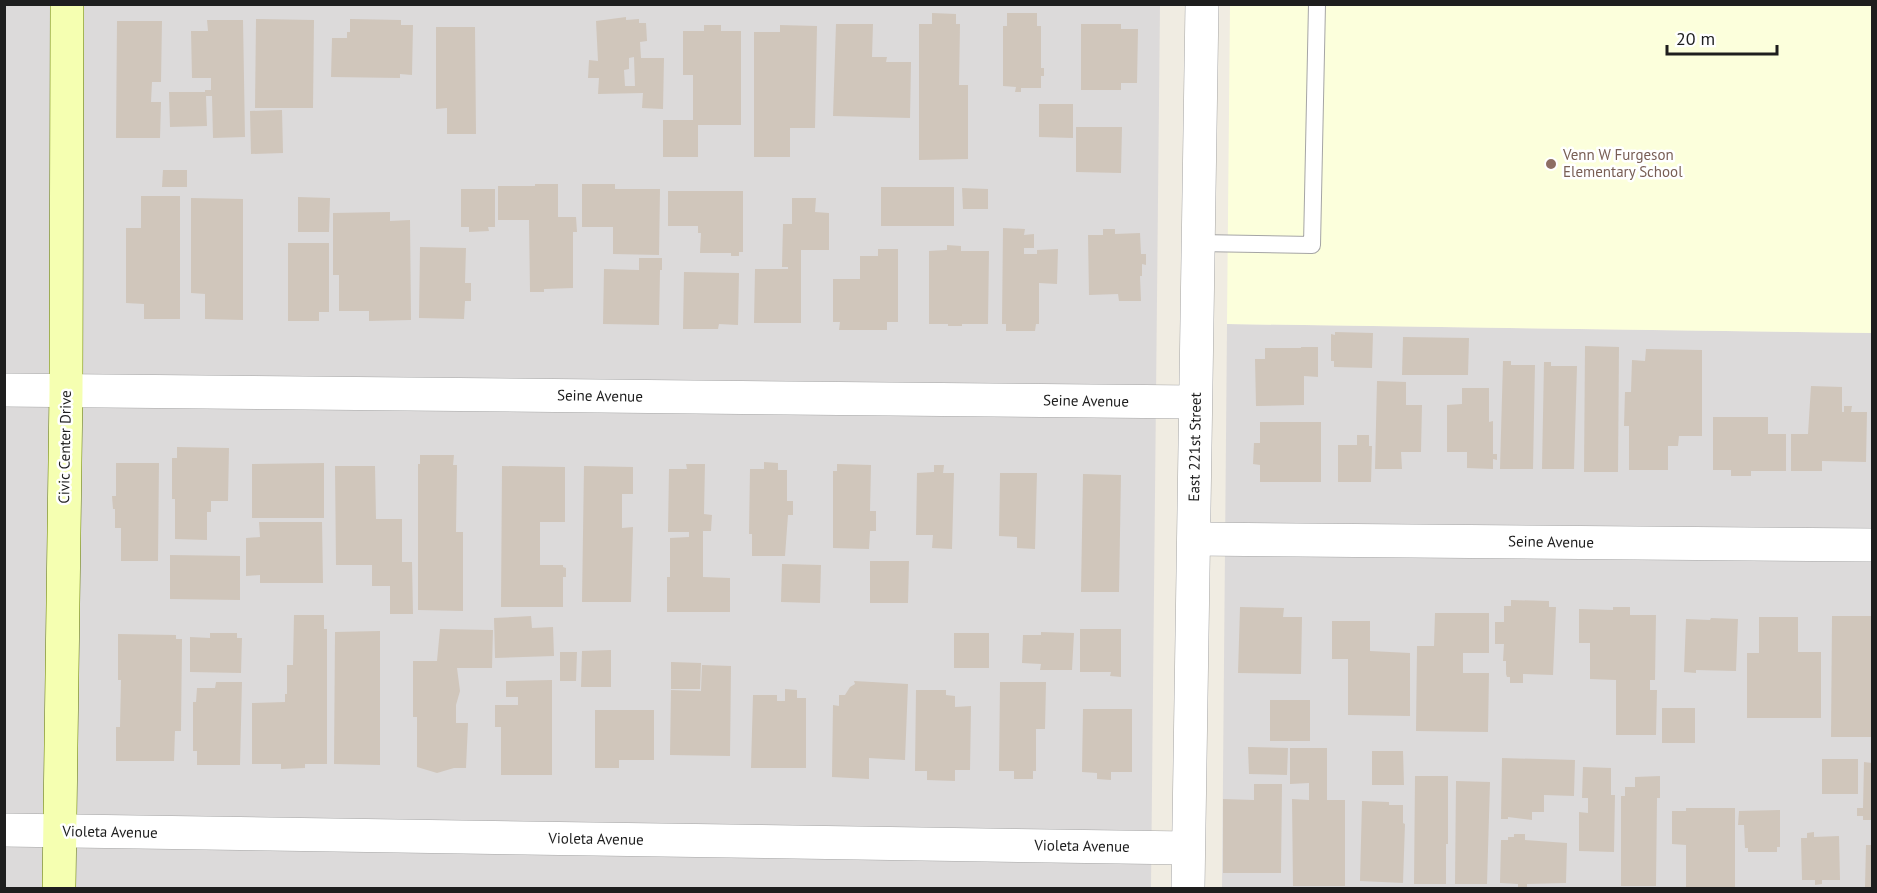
<svg xmlns="http://www.w3.org/2000/svg" width="1877" height="893" viewBox="0 0 1877 893" font-family="'PT Sans',sans-serif">
<style>
.residential{fill:#dcdada}
.education{fill:#fcffdc}
.building{fill:#d0c6bb;fill-rule:evenodd}
.lines{fill:none;stroke-linecap:round;stroke-linejoin:round}
.lane-casing{stroke:#a5a5a5;stroke-width:18}
.street-casing{stroke:#a5a5a5;stroke-width:34}
.secondary-casing{stroke:#627900;stroke-width:34}
.lane{stroke:#fff;stroke-width:16}
.street{stroke:#fff;stroke-width:33}
.secondary{stroke:#f5ffb1;stroke-width:33}
.education-dot{fill:#8d6e63;stroke:#fff;stroke-width:2}
.labels{text-anchor:middle;stroke-width:5;stroke-linejoin:round;paint-order:stroke}
.education-label{font-size:15px;fill:#785e54;stroke:#fff;text-anchor:start}
.street-label{font-size:15px;fill:#1e1e1e;stroke:#fff}
</style>
<rect width="100%" height="100%" fill="#f0ece2"/>
<g class="residential">
<path d="M 5,5 L 1160,5 L 1151,888 L 5,888 Z"/>
<path d="M 1227,324 L 1872,333 L 1872,888 L 1222,888 Z"/>
</g>
<path class="education" d="M 1230,5 L 1872,5 L 1872,333 L 1227,324 Z"/>
<g class="building">
<path d="M 932,13 L 956,14 L 956,24 L 960,24 L 959,85 L 968,85 L 968,159 L 919,160 L 919,24 L 932,24 Z"/>
<path d="M 1007,13 L 1037,13 L 1037,26 L 1041,26 L 1041,68 L 1044,68 L 1044,76 L 1041,76 L 1041,88 L 1021,88 L 1021,92 L 1015,92 L 1016,87 L 1003,86 L 1003,26 L 1007,26 Z"/>
<path d="M 626,17 L 626,20 L 639,19 L 639,23 L 646,23 L 647,41 L 640,42 L 641,58 L 664,58 L 663,109 L 642,108 L 643,93 L 598,94 L 599,78 L 588,78 L 589,60 L 598,61 L 596,21 ZM 634,57 L 635,86 L 625,86 L 624,70 L 629,69 L 629,58 Z"/>
<path d="M 256,19 L 314,20 L 313,108 L 255,108 Z"/>
<path d="M 350,19 L 401,20 L 401,25 L 413,25 L 412,75 L 400,74 L 400,78 L 331,77 L 332,38 L 347,38 L 347,32 L 350,32 Z"/>
<path d="M 207,20 L 243,20 L 245,137 L 213,138 L 212,96 L 206,96 L 207,126 L 170,127 L 169,92 L 205,92 L 205,90 L 211,90 L 211,78 L 192,78 L 191,31 L 208,31 Z"/>
<path d="M 117,21 L 162,21 L 161,82 L 152,82 L 151,102 L 161,102 L 160,138 L 116,138 Z"/>
<path d="M 836,24 L 873,24 L 872,57 L 887,57 L 886,62 L 911,62 L 910,118 L 833,116 Z"/>
<path d="M 1081,24 L 1121,24 L 1121,29 L 1138,29 L 1137,83 L 1121,83 L 1121,90 L 1081,90 Z"/>
<path d="M 704,25 L 721,25 L 721,31 L 741,31 L 741,125 L 698,125 L 698,157 L 663,157 L 663,120 L 693,120 L 693,75 L 683,75 L 683,31 L 704,31 Z"/>
<path d="M 780,25 L 817,26 L 815,128 L 790,128 L 790,157 L 754,157 L 754,32 L 780,32 Z"/>
<path d="M 436,27 L 475,27 L 476,134 L 447,134 L 447,108 L 436,109 Z"/>
<path d="M 1039,104 L 1073,104 L 1073,138 L 1039,137 Z"/>
<path d="M 282,110 L 283,153 L 251,154 L 250,111 Z"/>
<path d="M 1076,127 L 1122,127 L 1121,173 L 1076,172 Z"/>
<path d="M 163,170 L 187,170 L 187,187 L 162,187 Z"/>
<path d="M 535,184 L 558,184 L 558,217 L 576,217 L 577,232 L 573,232 L 573,288 L 544,289 L 544,292 L 530,292 L 529,220 L 498,220 L 498,186 L 535,186 Z"/>
<path d="M 582,184 L 615,184 L 615,189 L 660,189 L 659,255 L 613,254 L 613,227 L 582,227 Z"/>
<rect x="881" y="187" width="73" height="39"/>
<path d="M 962,188 L 988,189 L 988,209 L 963,209 Z"/>
<path d="M 461,189 L 495,189 L 495,227 L 488,227 L 489,231 L 469,232 L 469,227 L 461,227 Z"/>
<path d="M 668,191 L 743,191 L 743,252 L 739,252 L 739,256 L 731,256 L 731,253 L 700,253 L 701,233 L 698,233 L 698,226 L 668,226 Z"/>
<path d="M 141,196 L 180,196 L 180,319 L 144,319 L 144,304 L 126,303 L 126,228 L 141,228 Z"/>
<path d="M 298,197 L 330,198 L 329,232 L 298,232 Z"/>
<path d="M 191,198 L 243,199 L 243,320 L 205,319 L 205,294 L 191,293 Z"/>
<path d="M 792,198 L 816,198 L 815,212 L 829,213 L 829,250 L 801,250 L 801,323 L 754,323 L 755,269 L 788,269 L 788,267 L 782,267 L 783,224 L 792,224 Z"/>
<path d="M 390,212 L 390,221 L 410,220 L 411,320 L 369,321 L 369,311 L 339,311 L 339,275 L 333,275 L 333,213 Z"/>
<path d="M 1003,228 L 1025,229 L 1024,235 L 1034,234 L 1034,248 L 1024,248 L 1024,254 L 1037,254 L 1037,250 L 1058,249 L 1057,284 L 1039,283 L 1039,324 L 1036,324 L 1035,331 L 1006,331 L 1006,324 L 1002,324 Z"/>
<path d="M 1103,229 L 1115,229 L 1115,234 L 1140,233 L 1141,254 L 1146,254 L 1146,265 L 1142,264 L 1142,276 L 1140,276 L 1141,301 L 1119,301 L 1118,294 L 1089,295 L 1088,235 L 1103,235 Z"/>
<path d="M 288,243 L 329,243 L 329,312 L 319,312 L 319,321 L 288,321 Z"/>
<path d="M 947,245 L 961,246 L 961,251 L 989,251 L 988,324 L 962,324 L 962,326 L 948,326 L 948,324 L 929,324 L 929,251 L 947,250 Z"/>
<path d="M 420,247 L 466,248 L 465,283 L 471,283 L 471,301 L 465,301 L 464,319 L 419,318 Z"/>
<path d="M 878,249 L 898,249 L 898,322 L 887,322 L 887,330 L 839,330 L 840,322 L 833,322 L 833,279 L 860,279 L 860,256 L 878,256 Z"/>
<path d="M 639,258 L 662,258 L 662,270 L 660,270 L 659,325 L 603,324 L 604,269 L 639,270 Z"/>
<path d="M 684,272 L 739,273 L 738,325 L 719,324 L 718,329 L 683,329 Z"/>
<path d="M 1335,332 L 1373,333 L 1372,368 L 1334,367 L 1334,361 L 1331,361 L 1331,334 L 1335,335 Z"/>
<path d="M 1403,337 L 1469,338 L 1468,375 L 1402,375 Z"/>
<path d="M 1585,346 L 1619,347 L 1618,472 L 1584,472 Z"/>
<path d="M 1301,347 L 1318,347 L 1318,377 L 1304,376 L 1304,405 L 1256,406 L 1255,359 L 1265,359 L 1265,348 L 1301,348 Z"/>
<path d="M 1646,349 L 1702,350 L 1702,436 L 1679,436 L 1678,446 L 1668,446 L 1668,470 L 1629,470 L 1629,426 L 1624,426 L 1625,392 L 1631,392 L 1632,360 L 1645,361 Z"/>
<path d="M 1503,361 L 1511,361 L 1511,365 L 1535,365 L 1533,469 L 1500,469 Z"/>
<path d="M 1544,362 L 1551,362 L 1551,366 L 1577,366 L 1574,469 L 1542,469 Z"/>
<path d="M 1377,381 L 1406,382 L 1406,405 L 1422,405 L 1421,452 L 1401,452 L 1402,469 L 1375,469 Z"/>
<path d="M 1811,386 L 1842,387 L 1842,412 L 1844,412 L 1844,406 L 1852,406 L 1851,412 L 1867,412 L 1866,462 L 1822,461 L 1822,471 L 1791,471 L 1791,434 L 1808,434 Z"/>
<path d="M 1462,388 L 1489,388 L 1489,422 L 1493,421 L 1493,454 L 1497,454 L 1497,460 L 1493,459 L 1493,469 L 1467,468 L 1467,452 L 1447,452 L 1447,405 L 1462,404 Z"/>
<path d="M 1713,417 L 1768,417 L 1768,434 L 1786,434 L 1786,471 L 1751,471 L 1751,476 L 1731,476 L 1731,470 L 1713,470 Z"/>
<path d="M 1260,422 L 1321,422 L 1321,482 L 1260,482 L 1260,465 L 1253,464 L 1254,443 L 1260,443 Z"/>
<path d="M 1357,435 L 1369,435 L 1369,446 L 1372,446 L 1371,482 L 1338,482 L 1338,445 L 1357,445 Z"/>
<path d="M 177,447 L 229,448 L 228,501 L 211,501 L 211,512 L 207,512 L 207,540 L 175,539 L 175,499 L 172,499 L 172,458 L 177,458 Z"/>
<path d="M 420,455 L 454,455 L 453,465 L 457,465 L 456,532 L 463,532 L 463,611 L 418,610 L 418,464 L 420,464 Z"/>
<path d="M 764,462 L 778,463 L 778,470 L 787,470 L 787,501 L 793,501 L 793,515 L 788,515 L 785,556 L 752,556 L 752,534 L 749,534 L 750,469 L 764,469 Z"/>
<path d="M 116,463 L 159,463 L 158,561 L 121,561 L 121,528 L 115,528 L 115,509 L 113,509 L 112,496 L 116,496 Z"/>
<path d="M 324,463 L 324,518 L 252,518 L 252,464 Z"/>
<path d="M 686,464 L 705,464 L 704,514 L 712,515 L 711,531 L 703,531 L 703,577 L 730,578 L 730,612 L 667,612 L 667,577 L 670,577 L 670,538 L 689,537 L 689,532 L 668,532 L 669,469 L 687,469 Z"/>
<path d="M 837,464 L 871,465 L 870,511 L 876,511 L 876,531 L 870,531 L 869,549 L 833,548 L 833,471 L 837,471 Z"/>
<path d="M 934,465 L 944,465 L 943,473 L 954,473 L 952,549 L 932,548 L 933,535 L 916,535 L 917,473 L 934,472 Z"/>
<path d="M 335,466 L 375,466 L 376,519 L 402,519 L 402,562 L 412,562 L 413,614 L 390,614 L 390,586 L 372,586 L 372,565 L 336,565 Z"/>
<path d="M 502,466 L 565,467 L 565,522 L 540,522 L 540,565 L 563,565 L 563,567 L 566,568 L 566,577 L 563,577 L 563,607 L 501,607 Z"/>
<path d="M 584,466 L 633,467 L 633,494 L 622,494 L 622,528 L 633,527 L 631,602 L 582,602 Z"/>
<path d="M 1000,473 L 1037,473 L 1035,549 L 1017,548 L 1017,537 L 999,536 Z"/>
<path d="M 1083,474 L 1121,475 L 1119,592 L 1081,592 Z"/>
<path d="M 259,522 L 322,522 L 323,583 L 260,583 L 260,575 L 246,576 L 246,538 L 260,537 Z"/>
<path d="M 170,555 L 240,556 L 240,600 L 170,599 Z"/>
<path d="M 870,561 L 909,561 L 908,603 L 870,603 Z"/>
<path d="M 782,564 L 821,565 L 820,603 L 781,602 Z"/>
<path d="M 1511,600 L 1549,601 L 1549,607 L 1556,607 L 1553,675 L 1523,674 L 1523,683 L 1510,683 L 1510,677 L 1507,677 L 1506,674 L 1506,661 L 1503,661 L 1504,644 L 1495,644 L 1495,622 L 1504,622 L 1504,606 L 1511,606 Z"/>
<path d="M 1240,607 L 1284,608 L 1283,617 L 1302,617 L 1301,674 L 1238,673 Z"/>
<path d="M 1613,607 L 1630,607 L 1630,615 L 1656,615 L 1655,680 L 1650,680 L 1650,690 L 1657,690 L 1656,735 L 1616,735 L 1616,680 L 1590,679 L 1590,643 L 1579,643 L 1579,609 L 1613,610 Z"/>
<path d="M 1435,613 L 1489,613 L 1489,653 L 1463,653 L 1463,673 L 1489,673 L 1488,732 L 1416,731 L 1417,646 L 1434,646 Z"/>
<path d="M 294,615 L 324,615 L 324,629 L 327,629 L 327,764 L 305,764 L 305,768 L 281,769 L 281,764 L 252,764 L 252,703 L 285,702 L 285,694 L 287,694 L 287,665 L 293,665 Z"/>
<path d="M 531,616 L 532,628 L 553,627 L 554,656 L 495,658 L 494,618 Z"/>
<path d="M 1832,616 L 1872,616 L 1872,737 L 1831,737 Z"/>
<path d="M 1759,617 L 1798,617 L 1798,652 L 1821,652 L 1821,718 L 1747,718 L 1747,653 L 1759,653 Z"/>
<path d="M 1711,618 L 1738,619 L 1736,671 L 1696,670 L 1696,673 L 1684,672 L 1686,619 L 1710,620 Z"/>
<path d="M 1332,621 L 1370,621 L 1370,651 L 1410,653 L 1410,716 L 1348,715 L 1348,659 L 1332,659 Z"/>
<path d="M 440,629 L 493,630 L 492,668 L 457,668 L 460,691 L 456,705 L 456,723 L 468,723 L 466,768 L 454,768 L 437,773 L 417,767 L 417,717 L 413,717 L 413,661 L 437,661 Z"/>
<path d="M 1080,629 L 1121,629 L 1121,677 L 1110,676 L 1111,672 L 1080,672 Z"/>
<path d="M 380,631 L 380,765 L 334,764 L 335,632 Z"/>
<path d="M 1041,632 L 1074,633 L 1072,670 L 1040,670 L 1041,664 L 1022,663 L 1023,635 L 1041,635 Z"/>
<path d="M 210,633 L 237,633 L 237,638 L 242,638 L 241,673 L 190,672 L 190,637 L 210,638 Z"/>
<rect x="954" y="633" width="35" height="35"/>
<path d="M 118,634 L 176,635 L 176,639 L 182,639 L 181,731 L 175,731 L 174,761 L 116,761 L 116,727 L 120,727 L 121,680 L 118,680 Z"/>
<path d="M 611,650 L 611,687 L 581,687 L 582,651 Z"/>
<path d="M 560,652 L 577,652 L 576,681 L 560,681 Z"/>
<path d="M 671,662 L 701,663 L 700,689 L 671,689 Z"/>
<path d="M 702,665 L 731,666 L 730,756 L 670,755 L 671,690 L 701,691 Z"/>
<path d="M 552,680 L 552,775 L 501,775 L 501,727 L 495,727 L 495,705 L 518,705 L 518,697 L 506,697 L 506,681 Z"/>
<path d="M 854,681 L 908,684 L 905,760 L 869,758 L 869,779 L 832,777 L 833,705 L 839,706 L 839,695 L 845,695 L 850,687 L 855,684 Z"/>
<path d="M 216,682 L 242,682 L 240,765 L 197,765 L 197,751 L 193,751 L 193,702 L 196,702 L 197,688 L 215,688 Z"/>
<path d="M 1000,682 L 1046,682 L 1045,729 L 1036,729 L 1036,771 L 1033,771 L 1033,779 L 1014,779 L 1014,771 L 999,771 Z"/>
<path d="M 785,689 L 797,690 L 797,698 L 806,698 L 806,768 L 751,768 L 753,695 L 777,695 L 777,701 L 785,701 Z"/>
<path d="M 916,690 L 946,690 L 946,695 L 955,696 L 955,707 L 971,706 L 970,770 L 955,770 L 955,781 L 927,780 L 927,771 L 915,771 Z"/>
<rect x="1270" y="700" width="40" height="41"/>
<rect x="1662" y="708" width="33" height="35"/>
<path d="M 1083,709 L 1132,709 L 1132,772 L 1111,772 L 1111,780 L 1097,779 L 1097,773 L 1082,772 Z"/>
<path d="M 595,710 L 654,710 L 654,760 L 619,760 L 619,768 L 595,768 Z"/>
<path d="M 1248,747 L 1288,748 L 1287,775 L 1249,774 Z"/>
<path d="M 1290,748 L 1327,748 L 1327,800 L 1345,800 L 1345,886 L 1293,886 L 1292,799 L 1309,800 L 1309,783 L 1290,784 Z"/>
<path d="M 1372,751 L 1403,751 L 1404,785 L 1372,785 Z"/>
<path d="M 1502,758 L 1575,760 L 1574,796 L 1544,795 L 1544,812 L 1532,812 L 1532,820 L 1508,817 L 1508,819 L 1501,819 Z"/>
<rect x="1822" y="759" width="36" height="35"/>
<path d="M 1864,762 L 1872,763 L 1872,820 L 1863,820 L 1863,816 L 1857,816 L 1857,808 L 1863,808 Z"/>
<path d="M 1583,767 L 1611,768 L 1611,795 L 1615,795 L 1614,852 L 1579,851 L 1579,812 L 1588,813 L 1588,798 L 1582,798 Z"/>
<path d="M 1415,776 L 1448,776 L 1448,844 L 1446,844 L 1446,884 L 1414,884 Z"/>
<path d="M 1660,776 L 1660,798 L 1657,798 L 1656,886 L 1621,886 L 1621,796 L 1625,796 L 1625,787 L 1635,787 L 1635,777 Z"/>
<path d="M 1456,781 L 1490,782 L 1487,884 L 1455,884 Z"/>
<path d="M 1254,784 L 1282,784 L 1281,873 L 1223,873 L 1223,799 L 1254,800 Z"/>
<path d="M 1362,801 L 1389,802 L 1389,805 L 1403,805 L 1403,823 L 1405,824 L 1403,883 L 1360,881 Z"/>
<path d="M 1686,808 L 1735,808 L 1735,888 L 1686,888 L 1686,845 L 1672,844 L 1672,811 L 1686,811 Z"/>
<path d="M 1780,810 L 1780,847 L 1777,847 L 1777,852 L 1748,852 L 1748,848 L 1745,848 L 1744,825 L 1738,825 L 1739,811 Z"/>
<path d="M 1814,832 L 1814,837 L 1839,836 L 1840,880 L 1822,880 L 1822,884 L 1815,885 L 1815,880 L 1802,880 L 1801,838 L 1807,838 L 1807,833 Z"/>
<path d="M 1514,834 L 1525,834 L 1525,840 L 1567,843 L 1566,883 L 1527,884 L 1527,888 L 1518,888 L 1518,884 L 1500,883 L 1501,840 L 1508,840 L 1508,837 L 1514,837 Z"/>
<path d="M 1866,845 L 1872,845 L 1872,887 L 1865,887 Z"/>
</g>
<g class="lines">
<defs>
<path id="lane" d="M 1198,243 L 1312,245 L 1317,4"/>
<g id="street">
<path d="M 4,390 L 1195,402"/>
<path d="M 1194,539 L 1872,545"/>
<path d="M 4,830 L 1188,848"/>
<path d="M 1188,888 L 1202,4"/>
</g>
<path id="secondary" d="M 59,888 L 66,391 L 67,4"/>
</defs>
<use href="#lane" class="lane-casing"/>
<use href="#street" class="street-casing"/>
<use href="#secondary" class="secondary-casing"/>
<use href="#lane" class="lane"/>
<use href="#street" class="street"/>
<use href="#secondary" class="secondary"/>
</g>
<circle class="education-dot" cx="1551" cy="164" r="6"/>
<g class="labels">
<g class="education-label">
<text x="1563" y="160">Venn W Furgeson<tspan x="1563" dy="17">Elementary School</tspan></text>
</g>
<g class="street-label">
<text transform="translate(600 396) rotate(1)" y="5">Seine Avenue</text>
<text transform="translate(1086 401) rotate(1)" y="5">Seine Avenue</text>
<text transform="translate(65 447) rotate(-89)" y="5">Civic Center Drive</text>
<text transform="translate(1195 447) rotate(-89)" y="5">East 221st Street</text>
<text transform="translate(1551 542) rotate(1)" y="5">Seine Avenue</text>
<text transform="translate(110 832) rotate(1)" y="5">Violeta Avenue</text>
<text transform="translate(596 839) rotate(1)" y="5">Violeta Avenue</text>
<text transform="translate(1082 846) rotate(1)" y="5">Violeta Avenue</text>
</g>
</g>
<rect width="1877" height="893" fill="none" stroke="#1e1e1e" stroke-width="12"/>
<path d="M1667 45v9h110v-9" fill="none" stroke="#1e1e1e" stroke-width="3"/>
<text x="1676" y="45" font-size="18" fill="#1e1e1e" stroke="#ffffff" stroke-width="4.5" paint-order="stroke">20 m</text>
</svg>
